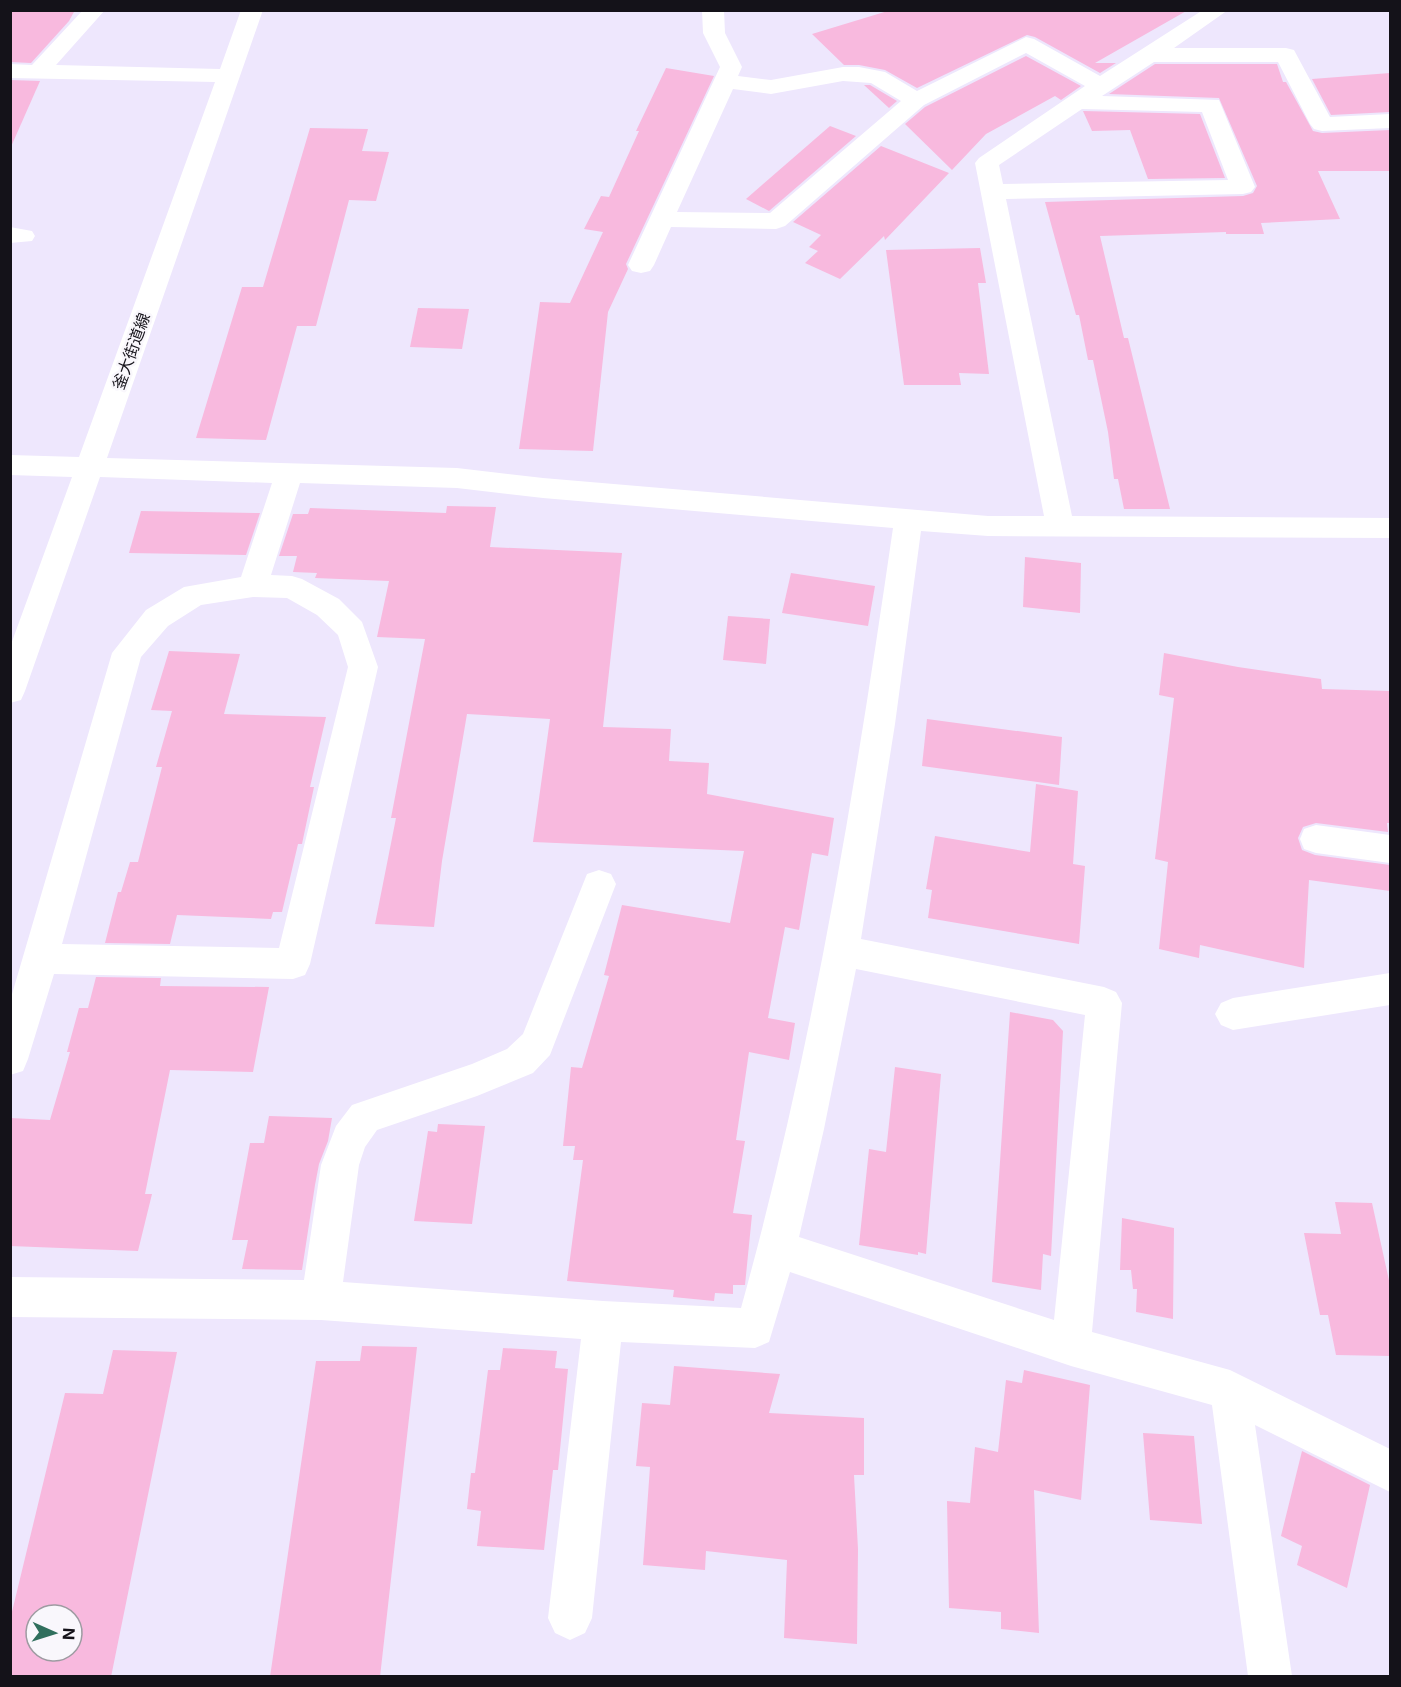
<svg xmlns="http://www.w3.org/2000/svg" width="1401" height="1687" viewBox="0 0 1401 1687" font-family="Inter,'Noto Sans JP',sans-serif">
<style>
.building{fill:#f8b9de;fill-rule:evenodd}
.lines{fill:none;stroke-linecap:round;stroke-linejoin:round}
.minor{fill:#fff;fill-rule:evenodd}
.labels{text-anchor:middle;stroke-width:5;stroke-linejoin:round;paint-order:stroke}
.far-street-label{font-size:16px;fill:#141219;stroke:#f9f7fc}
</style>
<rect width="100%" height="100%" fill="#eee7fd"/>
<g class="building">
<path d="M 10,10 L 75,10 L 69,21 L 31,63 L 10,62 Z"/>
<path d="M 891,10 L 1188,10 L 1095,63 L 1116,63 L 1100,73 L 1035,37 L 1027,35 L 917,88 L 885,70 L 859,65 L 844,65 L 812,34 Z"/>
<path d="M 1026,56 L 1081,86 L 1061,100 L 1055,96 L 986,134 L 952,170 L 905,124 L 925,107 Z"/>
<path d="M 1155,64 L 1277,64 L 1283,82 L 1286,82 L 1313,131 L 1322,133 L 1390,130 L 1390,171 L 1318,171 L 1340,219 L 1261,223 L 1264,234 L 1226,234 L 1226,232 L 1100,236 L 1124,338 L 1128,338 L 1170,509 L 1124,509 L 1118,479 L 1114,479 L 1108,432 L 1093,360 L 1088,360 L 1079,315 L 1076,315 L 1045,202 L 1243,196 L 1253,193 L 1257,186 L 1219,98 L 1109,94 Z"/>
<path d="M 666,68 L 714,76 L 626,264 L 628,269 L 608,312 L 593,451 L 519,449 L 540,302 L 570,303 L 603,232 L 584,229 L 601,196 L 609,197 L 639,131 L 636,131 Z"/>
<path d="M 1390,73 L 1390,112 L 1331,115 L 1312,79 Z"/>
<path d="M 10,80 L 40,81 L 10,149 Z"/>
<path d="M 864,85 L 870,85 L 897,101 L 889,108 Z"/>
<path d="M 1083,111 L 1200,114 L 1225,178 L 1148,179 L 1130,130 L 1092,131 Z"/>
<path d="M 830,126 L 856,136 L 769,211 L 746,199 Z"/>
<path d="M 310,128 L 368,129 L 362,151 L 389,152 L 376,201 L 349,200 L 316,326 L 297,326 L 266,440 L 196,438 L 242,287 L 263,287 Z"/>
<path d="M 881,146 L 949,173 L 885,240 L 884,236 L 840,279 L 805,263 L 818,251 L 809,247 L 821,235 L 793,222 Z"/>
<path d="M 980,248 L 986,283 L 978,283 L 989,374 L 959,373 L 961,385 L 904,385 L 886,250 Z"/>
<path d="M 418,308 L 469,309 L 462,349 L 410,347 Z"/>
<path d="M 447,506 L 496,507 L 490,547 L 622,553 L 603,727 L 671,729 L 669,761 L 709,763 L 707,794 L 834,818 L 828,856 L 812,853 L 799,930 L 785,927 L 768,1018 L 795,1023 L 789,1060 L 749,1052 L 736,1140 L 745,1141 L 733,1213 L 752,1215 L 745,1285 L 733,1285 L 733,1294 L 715,1293 L 714,1301 L 673,1297 L 674,1290 L 567,1281 L 583,1160 L 573,1160 L 575,1146 L 563,1146 L 571,1067 L 582,1068 L 609,976 L 604,975 L 622,905 L 730,923 L 744,851 L 533,842 L 550,719 L 467,714 L 442,861 L 434,927 L 375,924 L 396,818 L 391,818 L 425,639 L 377,637 L 389,581 L 315,578 L 317,573 L 293,572 L 297,556 L 279,556 L 293,514 L 308,514 L 310,508 L 446,513 Z"/>
<path d="M 141,511 L 260,513 L 246,555 L 129,553 Z"/>
<path d="M 1025,557 L 1081,563 L 1080,613 L 1023,607 Z"/>
<path d="M 791,573 L 875,586 L 868,626 L 782,613 Z"/>
<path d="M 728,616 L 770,619 L 766,664 L 723,660 Z"/>
<path d="M 169,651 L 240,654 L 224,714 L 326,717 L 310,787 L 314,787 L 302,844 L 298,844 L 282,912 L 273,912 L 271,919 L 177,915 L 170,944 L 105,943 L 118,892 L 121,892 L 130,862 L 138,862 L 162,767 L 156,767 L 172,711 L 151,710 Z"/>
<path d="M 1164,653 L 1238,667 L 1321,679 L 1322,689 L 1390,691 L 1390,823 L 1387,823 L 1388,832 L 1316,823 L 1303,827 L 1298,838 L 1302,850 L 1315,855 L 1390,865 L 1390,891 L 1309,880 L 1304,968 L 1200,945 L 1199,958 L 1159,949 L 1168,862 L 1155,859 L 1174,698 L 1159,695 Z"/>
<path d="M 927,719 L 1062,737 L 1059,785 L 922,766 Z"/>
<path d="M 1036,784 L 1078,791 L 1073,864 L 1085,866 L 1079,944 L 928,918 L 932,890 L 926,889 L 935,836 L 1030,852 Z"/>
<path d="M 96,977 L 161,978 L 160,986 L 269,987 L 253,1072 L 170,1070 L 145,1194 L 152,1194 L 138,1251 L 10,1246 L 10,1118 L 50,1120 L 70,1052 L 67,1052 L 79,1008 L 88,1008 Z"/>
<path d="M 1010,1012 L 1053,1020 L 1063,1031 L 1051,1256 L 1043,1254 L 1041,1290 L 992,1282 Z"/>
<path d="M 895,1067 L 941,1074 L 926,1254 L 918,1252 L 918,1255 L 859,1245 L 869,1149 L 886,1152 Z"/>
<path d="M 269,1116 L 332,1118 L 328,1141 L 319,1164 L 315,1185 L 302,1270 L 242,1269 L 248,1240 L 232,1240 L 250,1143 L 264,1143 Z"/>
<path d="M 438,1124 L 485,1126 L 472,1224 L 414,1221 L 428,1131 L 437,1132 Z"/>
<path d="M 1335,1202 L 1372,1203 L 1390,1285 L 1390,1356 L 1336,1355 L 1328,1315 L 1320,1315 L 1304,1233 L 1341,1234 Z"/>
<path d="M 1122,1218 L 1174,1228 L 1173,1319 L 1136,1312 L 1137,1289 L 1133,1289 L 1131,1270 L 1120,1270 Z"/>
<path d="M 362,1346 L 417,1347 L 380,1677 L 270,1677 L 316,1361 L 360,1361 Z"/>
<path d="M 503,1348 L 557,1351 L 555,1368 L 568,1369 L 558,1470 L 553,1470 L 544,1550 L 477,1546 L 481,1511 L 467,1509 L 471,1473 L 475,1473 L 488,1370 L 500,1370 Z"/>
<path d="M 113,1350 L 177,1352 L 111,1677 L 10,1677 L 10,1620 L 65,1393 L 103,1394 ZM 36,1615 L 72,1615 L 72,1651 L 36,1651 Z"/>
<path d="M 674,1366 L 780,1374 L 769,1413 L 864,1418 L 864,1475 L 854,1475 L 858,1549 L 857,1644 L 784,1638 L 787,1560 L 706,1551 L 705,1570 L 643,1565 L 650,1467 L 636,1466 L 642,1403 L 670,1405 Z"/>
<path d="M 1024,1370 L 1090,1385 L 1081,1500 L 1034,1490 L 1039,1633 L 1001,1629 L 1001,1612 L 949,1608 L 947,1501 L 970,1503 L 975,1447 L 998,1452 L 1006,1380 L 1022,1383 Z"/>
<path d="M 1143,1433 L 1194,1436 L 1202,1524 L 1150,1520 Z"/>
<path d="M 1302,1451 L 1370,1485 L 1347,1588 L 1297,1565 L 1302,1546 L 1281,1536 Z"/>
</g>
<g class="lines">
<g class="minor">
<path d="M 83,10 L 105,10 L 56,65 L 220,69 L 241,10 L 263,10 L 107,458 L 457,468 L 543,478 L 988,516 L 1044,516 L 975,163 L 979,158 L 1085,86 L 1026,53 L 924,105 L 785,226 L 776,229 L 671,227 L 654,265 L 650,271 L 641,273 L 632,271 L 628,265 L 720,67 L 703,33 L 702,10 L 724,10 L 725,33 L 742,67 L 738,76 L 771,80 L 843,67 L 859,67 L 885,72 L 917,91 L 1026,37 L 1034,39 L 1100,76 L 1203,10 L 1228,10 L 1174,48 L 1286,48 L 1294,50 L 1330,117 L 1390,114 L 1390,128 L 1322,131 L 1314,129 L 1310,124 L 1278,62 L 1154,62 L 1102,96 L 1219,100 L 1255,187 L 1251,192 L 1243,194 L 1006,199 L 1072,516 L 1390,518 L 1390,538 L 988,536 L 921,531 L 895,724 L 861,939 L 1104,987 L 1116,992 L 1122,1003 L 1092,1332 L 1230,1370 L 1390,1449 L 1390,1492 L 1255,1425 L 1292,1676 L 1248,1676 L 1212,1405 L 1071,1366 L 790,1272 L 769,1342 L 755,1348 L 621,1342 L 592,1618 L 585,1633 L 570,1640 L 555,1633 L 548,1618 L 581,1339 L 321,1320 L 10,1317 L 10,1277 L 304,1280 L 321,1165 L 336,1126 L 352,1105 L 472,1064 L 507,1049 L 523,1034 L 587,874 L 599,870 L 611,874 L 616,884 L 550,1055 L 533,1073 L 477,1096 L 377,1130 L 365,1147 L 359,1165 L 343,1282 L 603,1301 L 741,1308 C 812,1052 855,791 893,528 L 543,498 L 457,488 L 300,483 L 271,575 L 292,576 L 302,579 L 339,599 L 362,622 L 378,667 L 310,964 L 305,975 L 293,979 L 54,974 L 28,1059 L 23,1071 L 10,1075 L 10,1001 L 112,653 L 146,610 L 184,587 L 241,577 L 272,483 L 100,477 L 25,691 L 21,700 L 10,703 L 10,647 L 72,477 L 10,475 L 10,455 L 79,457 L 215,82 L 10,78 L 10,64 L 32,65 ZM 843,81 L 871,83 L 901,101 L 770,213 L 677,212 L 733,89 L 771,94 ZM 1082,109 L 1202,112 L 1228,180 L 1003,184 L 999,165 ZM 253,597 L 287,598 L 317,615 L 338,635 L 348,667 L 279,948 L 62,944 L 141,657 L 168,626 L 201,605 ZM 856,969 L 1085,1015 L 1054,1320 L 799,1237 L 824,1129 Z"/>
<path d="M 10,227 L 32,231 L 35,236 L 32,241 L 10,243 Z"/>
<path d="M 1316,825 L 1390,835 L 1390,863 L 1316,853 L 1304,849 L 1300,839 L 1304,829 Z"/>
<path d="M 1390,973 L 1390,1005 L 1233,1030 L 1221,1025 L 1215,1014 L 1221,1003 L 1233,998 Z"/>
</g>
</g>
<g class="labels">
<g class="far-street-label">
<text transform="translate(131 351) rotate(-70)" y="6">釜大街道線</text>
</g>
</g>
<rect width="1401" height="1687" fill="none" stroke="#141219" stroke-width="24"/>
<g transform="translate(54 1633) rotate(93)"><circle r="28" fill="#f9f7fc" stroke="#9d9ba1" stroke-width="1.5"/>
<path d="M0-4.5L10 22L0 15L-10 22Z" fill="#306f5d"/>
<text y="-9" font-size="16" font-weight="bold" text-anchor="middle" fill="#141219">N</text>
</g>
</svg>
